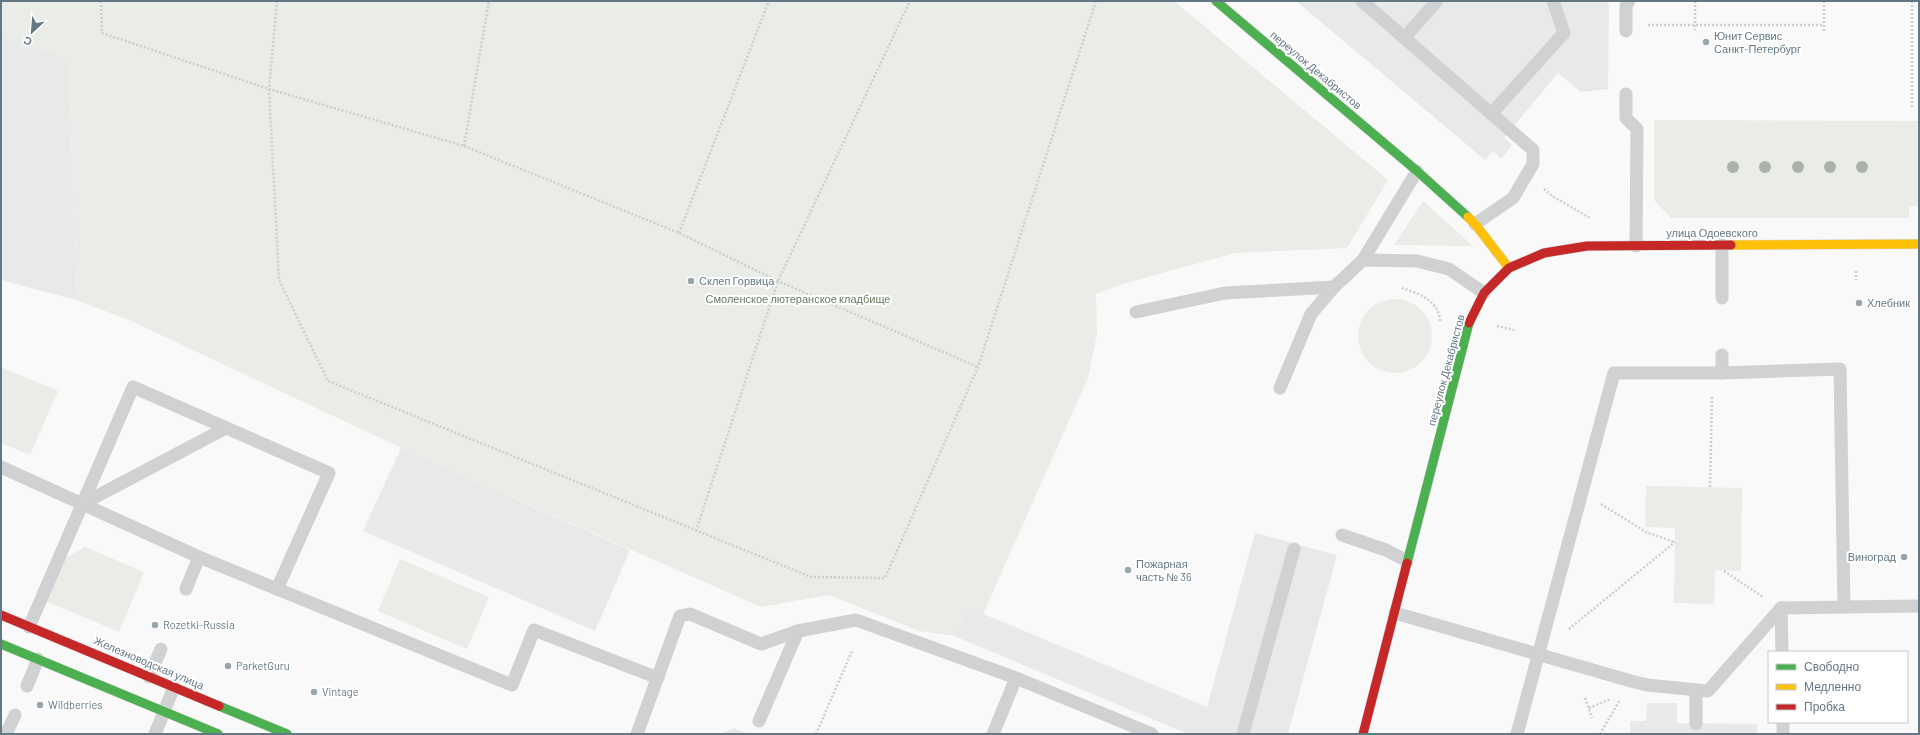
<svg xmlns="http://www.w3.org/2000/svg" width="1920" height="735" viewBox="0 0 1920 735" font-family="Barlow,sans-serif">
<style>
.built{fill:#e8eaea}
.green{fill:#e9ece7}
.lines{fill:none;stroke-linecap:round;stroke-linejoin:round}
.fast-casing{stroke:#d5d6d7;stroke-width:10}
.slow-casing{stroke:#d5d6d7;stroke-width:10}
.jam-casing{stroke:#d5d6d7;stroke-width:10}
.path{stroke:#cececf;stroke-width:2.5;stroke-dasharray:2 2;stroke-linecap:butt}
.lane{stroke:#cfd1d2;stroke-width:13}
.fast{stroke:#4caf50;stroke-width:9}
.slow{stroke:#ffc107;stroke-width:9}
.jam{stroke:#c62828;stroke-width:9}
.tree{fill:#aab4a6}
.poi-dot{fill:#98a5ad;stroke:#fff;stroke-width:1.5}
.labels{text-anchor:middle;stroke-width:4;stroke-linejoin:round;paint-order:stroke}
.poi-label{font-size:11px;fill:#637884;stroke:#fff;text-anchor:start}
.street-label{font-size:11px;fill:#637884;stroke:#fff}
.park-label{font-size:11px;fill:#697b62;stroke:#fff}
</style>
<rect width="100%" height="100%" fill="#f9f9f9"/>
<g class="built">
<path d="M 1296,1 L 1607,1 L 1609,7 L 1608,89 L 1581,92 L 1558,73 L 1504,138 L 1512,145 L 1501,159 L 1493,151 L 1485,160 Z"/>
<path d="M 1,35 L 69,58 L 76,300 L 1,280 Z"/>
<path d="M 401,448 L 630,550 L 595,631 L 363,531 Z"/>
<path d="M 1255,533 L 1337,555 L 1288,734 L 1188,734 L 954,636 L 967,607 L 1207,707 Z"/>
<path d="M 1647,703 L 1677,703 L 1677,723 L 1757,724 L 1757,734 L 1630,734 L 1630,721 L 1646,721 Z"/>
<path d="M 734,728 L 748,734 L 720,734 Z"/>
</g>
<g class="green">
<path d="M 1,1 L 1174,1 L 1388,180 L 1347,248 L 1235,253 L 1122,284 L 1096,294 L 1097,334 L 1088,378 L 983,614 L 967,607 L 954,636 L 919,631 L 829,595 L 761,607 L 412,453 L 129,320 L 76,300 L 69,58 L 1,35 Z"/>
<path d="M 1654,120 L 1919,121 L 1919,206 L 1909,206 L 1909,218 L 1671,218 L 1654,200 Z"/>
<path d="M 1423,201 L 1473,246 L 1394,245 Z"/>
<circle cx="1395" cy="336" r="37"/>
<path d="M 1,367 L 58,391 L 30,455 L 1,443 Z"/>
<path d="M 1646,486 L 1742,488 L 1741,571 L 1715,570 L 1714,604 L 1674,603 L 1675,528 L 1645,527 Z"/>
<path d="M 85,547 L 144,572 L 119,632 L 46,601 L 66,558 Z"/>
<path d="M 400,559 L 489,597 L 467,649 L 378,611 Z"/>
</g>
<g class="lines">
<defs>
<g id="fast">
<path d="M 1216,1 L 1417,171 L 1468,217"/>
<path d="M 1407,563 L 1469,323"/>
<path d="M 1,644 L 218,734"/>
<path d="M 219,706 L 287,734"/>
</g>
<g id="slow">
<path d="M 1468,217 L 1475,224 L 1509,268"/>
<path d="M 1731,245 L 1919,244"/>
</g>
<g id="jam">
<path d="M 1469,323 L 1484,293 L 1509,268 L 1544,253 L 1587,246 L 1731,245"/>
<path d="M 1,615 L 219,706"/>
<path d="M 1363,734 L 1407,563"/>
</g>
</defs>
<use href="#fast" class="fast-casing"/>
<use href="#slow" class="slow-casing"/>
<use href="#jam" class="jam-casing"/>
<g class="path">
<path d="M 101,1 L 102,33 L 269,89 L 279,280 L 328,381 L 811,577 L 885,578 L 978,367 L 1096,1"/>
<path d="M 277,1 L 269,89 L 464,146 L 679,233 L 778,281 L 978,367"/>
<path d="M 1695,1 L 1695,30"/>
<path d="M 1912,1 L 1912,108"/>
<path d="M 1648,25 L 1824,25"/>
<path d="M 1824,31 L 1824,1"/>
<path d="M 464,146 L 489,1"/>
<path d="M 1544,189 L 1552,196 L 1590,218"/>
<path d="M 679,233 L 769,1"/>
<path d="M 1856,271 L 1856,280"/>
<path d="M 1402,288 C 1418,293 1440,301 1440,322"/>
<path d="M 1497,326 L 1514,330"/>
<path d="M 1710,487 L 1712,395"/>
<path d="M 1601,504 L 1646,532 L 1674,542"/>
<path d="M 696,531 L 778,281 L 910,1"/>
<path d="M 1724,571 L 1763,597"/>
<path d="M 1569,629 L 1675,542"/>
<path d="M 1585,698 L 1592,718"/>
<path d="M 1589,708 L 1611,699"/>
<path d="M 816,734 L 852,651"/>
<path d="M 1600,734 L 1620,700"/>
</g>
<g class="lane">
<path d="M 1362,1 L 1533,150 L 1533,164 L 1513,198 L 1475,224"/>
<path d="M 1626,31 L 1626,6 L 1629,1"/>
<path d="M 1404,38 L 1437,1"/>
<path d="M 1626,94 L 1626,118 L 1637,129 L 1636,246"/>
<path d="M 1491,114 L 1564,33 L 1553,1"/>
<path d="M 1722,245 L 1722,298"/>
<path d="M 1363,260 L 1417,171"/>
<path d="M 1136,312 L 1225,293 L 1334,287 L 1363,260 L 1417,261 L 1449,269 L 1484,293"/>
<path d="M 1722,373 L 1722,355"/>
<path d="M 1280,388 L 1311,314 L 1334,287"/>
<path d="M 1,467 L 199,557 L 512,685 L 534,630 L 658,678"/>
<path d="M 82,504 L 226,428"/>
<path d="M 1342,535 L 1386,550 L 1407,561"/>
<path d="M 186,589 L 199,557"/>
<path d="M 1844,607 L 1919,606"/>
<path d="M 1395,613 L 1631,681 L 1647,685 L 1708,691 L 1781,608"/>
<path d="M 29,627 L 133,387 L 329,473 L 277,589"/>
<path d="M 149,677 L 161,649"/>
<path d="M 27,686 L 38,659"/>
<path d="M 759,721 L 798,631"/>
<path d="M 1783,722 L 1783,734"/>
<path d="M 1696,724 L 1696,690"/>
<path d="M 8,730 L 15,715"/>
<path d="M 155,734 L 174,687"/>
<path d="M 637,734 L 680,616 L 690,614 L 761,644 L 798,631 L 856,620 L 1016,678 L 1152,734"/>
<path d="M 993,734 L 1016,678"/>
<path d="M 1243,734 L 1294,549"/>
<path d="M 1517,734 L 1614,373 L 1722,373 L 1840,369 L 1844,607 L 1781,608 L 1782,652"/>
</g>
<use href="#fast" class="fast"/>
<use href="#slow" class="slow"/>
<use href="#jam" class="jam"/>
</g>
<g class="tree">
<circle cx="1733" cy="167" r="6"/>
<circle cx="1765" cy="167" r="6"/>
<circle cx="1798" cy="167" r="6"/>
<circle cx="1830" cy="167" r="6"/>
<circle cx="1862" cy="167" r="6"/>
</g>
<g class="poi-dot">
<circle cx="1706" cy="42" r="4"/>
<circle cx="691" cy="281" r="4"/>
<circle cx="1859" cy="303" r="4"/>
<circle cx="1904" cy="557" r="4"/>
<circle cx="1128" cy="570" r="4"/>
<circle cx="155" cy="625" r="4"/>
<circle cx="228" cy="666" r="4"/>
<circle cx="314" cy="692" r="4"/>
<circle cx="40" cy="705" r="4"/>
</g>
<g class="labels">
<g class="poi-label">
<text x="1714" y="40">Юнит Сервис<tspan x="1714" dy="13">Санкт-Петербург</tspan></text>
<text x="699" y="285">Склеп Горвица</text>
<text x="1867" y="307">Хлебник</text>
<text x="1896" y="561" text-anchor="end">Виноград</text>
<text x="1136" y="568">Пожарная<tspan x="1136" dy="13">часть № 36</tspan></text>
<text x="163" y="629">Rozetki-Russia</text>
<text x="236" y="670">ParketGuru</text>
<text x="322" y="696">Vintage</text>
<text x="48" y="709">Wildberries</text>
</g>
<g class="street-label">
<text transform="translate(1316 70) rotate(40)" y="4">переулок Декабристов</text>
<text x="1712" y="237">улица Одоевского</text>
<text transform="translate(1446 370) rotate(-75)" y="4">переулок Декабристов</text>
<text transform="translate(149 663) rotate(23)" y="4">Железноводская улица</text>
</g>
<g class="park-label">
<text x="798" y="303">Смоленское лютеранское кладбище</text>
</g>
</g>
<rect width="1920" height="735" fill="none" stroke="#637884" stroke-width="4"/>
<rect x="1768" y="651" width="140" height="72" fill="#ffffff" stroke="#c1c9ce"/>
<rect x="1776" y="664" width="20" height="6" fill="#4caf50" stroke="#c1c9ce"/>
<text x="1804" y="671" font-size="12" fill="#637884">Свободно</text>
<rect x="1776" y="684" width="20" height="6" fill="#ffc107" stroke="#c1c9ce"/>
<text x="1804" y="691" font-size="12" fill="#637884">Медленно</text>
<rect x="1776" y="704" width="20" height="6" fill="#c62828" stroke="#c1c9ce"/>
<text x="1804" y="711" font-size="12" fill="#637884">Пробка</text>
<g transform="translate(32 32) rotate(206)" stroke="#ffffff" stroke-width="3" paint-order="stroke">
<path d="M0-3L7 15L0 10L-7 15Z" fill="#637884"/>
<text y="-6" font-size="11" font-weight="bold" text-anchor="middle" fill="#637884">С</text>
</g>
</svg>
